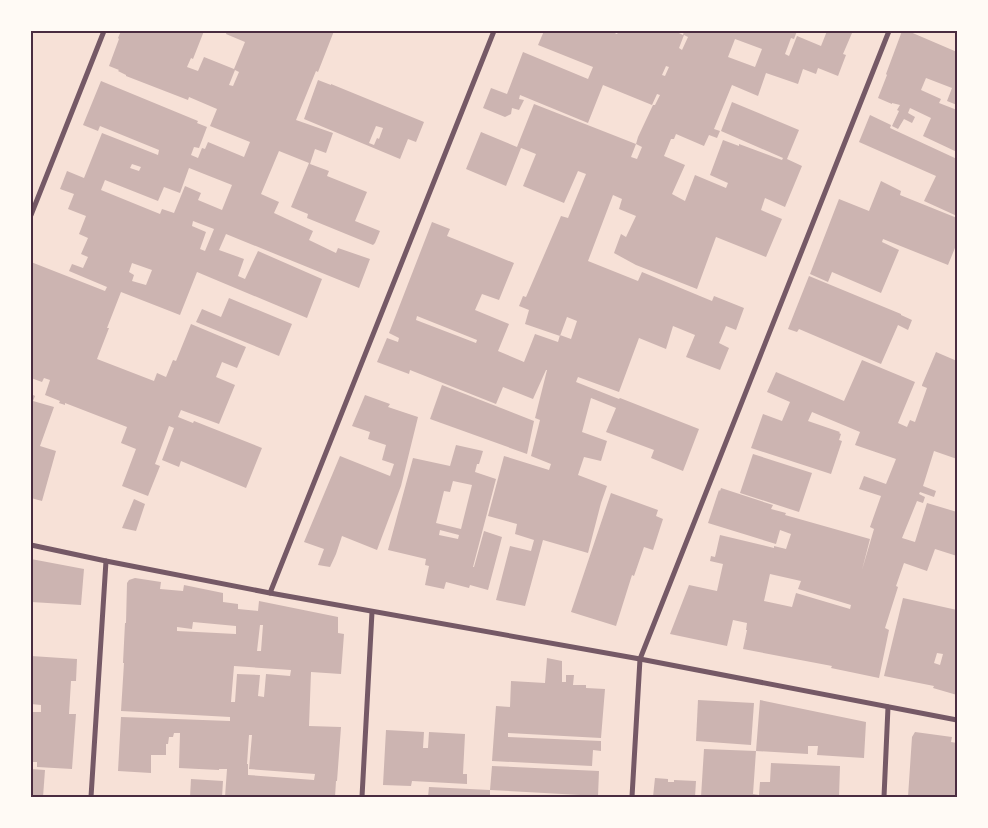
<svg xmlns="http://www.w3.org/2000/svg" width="988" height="828" viewBox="0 0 988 828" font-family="Barlow,sans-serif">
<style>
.building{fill:#ccb4b1;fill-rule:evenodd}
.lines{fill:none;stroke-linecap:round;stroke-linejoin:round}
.minor{stroke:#755966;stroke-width:5}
.neatline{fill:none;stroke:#4a2c40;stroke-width:2}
</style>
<rect width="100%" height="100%" fill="#f7e1d7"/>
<g class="building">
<path d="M 121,31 L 204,31 L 193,59 L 191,58 L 187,67 L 198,71 L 204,57 L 234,69 L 245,42 L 226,34 L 227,31 L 334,31 L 318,72 L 316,71 L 296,120 L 333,133 L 326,153 L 315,149 L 310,164 L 329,171 L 327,176 L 367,192 L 355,221 L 380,231 L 375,243 L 373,245 L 307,218 L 308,214 L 291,207 L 309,163 L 279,151 L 261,194 L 279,202 L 274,213 L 313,231 L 309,240 L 336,253 L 338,248 L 370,259 L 359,288 L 226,234 L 219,250 L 244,259 L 238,276 L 245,279 L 258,251 L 322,279 L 307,318 L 197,272 L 180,315 L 121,292 L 107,328 L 109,328 L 97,359 L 154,381 L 157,373 L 166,377 L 173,360 L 176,361 L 191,324 L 246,347 L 237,368 L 222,362 L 216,377 L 235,385 L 219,424 L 181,410 L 178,417 L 193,423 L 194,421 L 262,448 L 246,488 L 181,461 L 179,467 L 162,460 L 174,428 L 169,426 L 155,464 L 160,466 L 148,496 L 122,486 L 136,449 L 121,443 L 127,427 L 65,403 L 65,405 L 59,403 L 60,401 L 45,395 L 50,380 L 44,378 L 42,382 L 31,378 L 31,262 L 105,291 L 107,287 L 69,271 L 72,264 L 83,268 L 88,257 L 81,254 L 88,238 L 79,234 L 86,216 L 68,209 L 74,194 L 60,189 L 67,171 L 84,178 L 102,133 L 158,155 L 159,150 L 100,126 L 98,131 L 83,125 L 101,81 L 198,121 L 197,123 L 207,127 L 199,148 L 194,147 L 191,155 L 198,158 L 202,148 L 205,149 L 208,142 L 244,157 L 250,142 L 210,126 L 217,109 L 189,97 L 188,100 L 126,76 L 126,75 L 118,71 L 119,70 L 109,66 L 119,39 L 118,38 ZM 235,70 L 239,72 L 233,86 L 229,85 ZM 132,164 L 141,167 L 139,171 L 130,168 ZM 189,168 L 232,185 L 222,210 L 198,200 L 201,193 L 185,186 L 174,213 L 162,209 L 160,214 L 101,190 L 105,180 L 158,201 L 164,187 L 180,193 ZM 193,221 L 214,229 L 205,251 L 200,249 L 206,232 L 192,226 ZM 132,263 L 152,270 L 146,285 L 132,281 L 134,275 L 129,272 Z"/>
<path d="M 544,31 L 610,31 L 617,34 L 619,31 L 675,31 L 683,35 L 684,31 L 797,31 L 794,39 L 791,38 L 785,54 L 789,56 L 797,36 L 821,46 L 827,31 L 846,31 L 852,33 L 843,54 L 846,55 L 838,76 L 818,68 L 816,74 L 803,69 L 798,84 L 766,73 L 758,96 L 732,85 L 714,129 L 720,131 L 717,138 L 709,135 L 704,146 L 676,134 L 674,139 L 671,139 L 664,156 L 685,165 L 672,194 L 685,201 L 695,175 L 726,188 L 728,183 L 710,175 L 723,140 L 739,146 L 739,144 L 782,160 L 783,158 L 721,131 L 732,102 L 799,130 L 787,159 L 802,166 L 785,207 L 765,198 L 761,210 L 782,219 L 766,257 L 716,237 L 697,289 L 636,265 L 614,253 L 621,234 L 626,237 L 636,216 L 619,209 L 622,199 L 613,195 L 588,261 L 638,281 L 642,272 L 712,301 L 714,296 L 744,308 L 736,330 L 726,326 L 719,343 L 729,348 L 720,370 L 686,357 L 695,335 L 673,326 L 666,349 L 639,338 L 619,392 L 578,377 L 576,382 L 619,399 L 620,398 L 699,429 L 683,471 L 651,458 L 654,450 L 606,432 L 616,408 L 591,398 L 582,432 L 607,441 L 601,461 L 584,457 L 578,475 L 607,486 L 601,503 L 588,553 L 543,540 L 525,606 L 496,600 L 510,546 L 531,551 L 534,540 L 515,534 L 517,524 L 488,516 L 504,456 L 549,470 L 551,464 L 531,456 L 540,420 L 535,418 L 547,370 L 546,370 L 533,399 L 503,387 L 496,404 L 410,370 L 409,374 L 377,362 L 387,338 L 398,342 L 399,338 L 389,333 L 432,222 L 450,229 L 447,236 L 514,263 L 499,300 L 482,294 L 475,310 L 509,324 L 498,351 L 524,362 L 535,334 L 558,342 L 560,335 L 571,339 L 577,321 L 567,317 L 560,336 L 525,324 L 529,310 L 519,306 L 523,296 L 526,297 L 561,216 L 568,218 L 586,174 L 578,171 L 564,203 L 523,186 L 536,154 L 521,148 L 506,186 L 466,169 L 481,132 L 517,147 L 534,104 L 636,144 L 631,157 L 637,159 L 642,147 L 636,144 L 638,137 L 653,105 L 655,105 L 660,95 L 657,94 L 652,105 L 603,85 L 588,123 L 520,95 L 519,99 L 524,100 L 519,110 L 512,108 L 511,114 L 505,117 L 483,108 L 491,88 L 507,94 L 523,52 L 588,79 L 593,67 L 538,45 ZM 684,35 L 688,37 L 682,50 L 679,48 ZM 735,39 L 762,49 L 755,67 L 728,57 ZM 666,66 L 669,67 L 665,76 L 662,75 ZM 417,316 L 477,340 L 476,343 L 416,320 Z"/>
<path d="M 902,31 L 908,31 L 957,52 L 957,105 L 947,101 L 952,88 L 926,78 L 921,90 L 941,99 L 939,103 L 957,110 L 957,152 L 923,136 L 931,118 L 910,108 L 908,113 L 915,117 L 912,123 L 904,119 L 898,129 L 892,126 L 899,111 L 897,110 L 900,105 L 892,103 L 892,104 L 878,98 L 887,75 L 886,74 Z"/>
<path d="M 318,80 L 331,85 L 331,84 L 424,122 L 416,142 L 408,139 L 400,159 L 304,119 ZM 376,126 L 383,128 L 379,139 L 377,138 L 374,145 L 369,143 Z"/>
<path d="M 870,115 L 891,125 L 890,128 L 957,159 L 957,181 L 956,184 L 957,185 L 957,216 L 924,201 L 936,176 L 859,142 Z"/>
<path d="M 881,181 L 901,191 L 900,195 L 957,218 L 957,243 L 948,265 L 883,239 L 882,242 L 899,250 L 881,293 L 832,272 L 828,282 L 810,274 L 839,199 L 869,211 Z"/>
<path d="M 809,276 L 901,314 L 901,315 L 912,320 L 908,330 L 898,325 L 881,364 L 799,329 L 797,332 L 788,329 Z"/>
<path d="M 229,298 L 292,324 L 279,356 L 196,322 L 202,309 L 221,317 Z"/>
<path d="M 936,352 L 957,361 L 957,459 L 934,451 L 923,486 L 936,491 L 934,497 L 920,492 L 919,494 L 925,497 L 923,503 L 917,501 L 902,538 L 915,542 L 927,503 L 957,512 L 957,556 L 935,549 L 927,571 L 904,563 L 896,586 L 898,587 L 885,628 L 889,630 L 879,678 L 831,668 L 832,666 L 743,649 L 747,630 L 746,630 L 747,623 L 733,620 L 727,646 L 670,634 L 689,585 L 717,591 L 723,564 L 710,561 L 711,556 L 715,557 L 720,535 L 774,548 L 774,546 L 786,549 L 791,534 L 780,530 L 776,544 L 708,523 L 719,490 L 720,491 L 721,488 L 773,505 L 771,509 L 786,513 L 785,515 L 870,539 L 862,570 L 874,529 L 870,527 L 881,496 L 859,489 L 864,476 L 886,484 L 896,459 L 855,445 L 860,432 L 812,412 L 808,421 L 840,432 L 839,433 L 841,434 L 839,440 L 842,441 L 831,474 L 751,448 L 763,414 L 782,421 L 790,402 L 767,392 L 776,372 L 844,401 L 862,360 L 915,382 L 898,423 L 907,427 L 910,420 L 915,422 L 927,388 L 922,386 L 922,385 ZM 770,574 L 801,581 L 798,589 L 851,605 L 850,609 L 796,593 L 792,607 L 764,601 Z"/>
<path d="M 442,385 L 534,421 L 527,454 L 430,419 Z"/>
<path d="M 31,394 L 35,396 L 33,401 L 54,407 L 40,446 L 56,451 L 42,501 L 31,498 Z"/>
<path d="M 365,395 L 390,404 L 388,407 L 418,417 L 401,486 L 377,550 L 342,536 L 336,554 L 330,567 L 318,565 L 324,549 L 304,542 L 340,456 L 390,476 L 394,464 L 382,460 L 386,445 L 368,439 L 370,432 L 352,426 Z"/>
<path d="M 456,445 L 483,451 L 479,464 L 477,464 L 475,472 L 496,479 L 473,567 L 474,567 L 484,531 L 502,537 L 488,590 L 470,585 L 469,588 L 446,582 L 444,589 L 425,585 L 429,566 L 425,565 L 426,559 L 388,550 L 413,458 L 450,466 ZM 453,481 L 472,485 L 461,529 L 436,523 L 444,491 L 450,492 ZM 440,530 L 459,535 L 458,539 L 439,535 Z"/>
<path d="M 753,454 L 812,473 L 799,512 L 740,493 Z"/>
<path d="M 611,493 L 658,510 L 656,516 L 663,519 L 653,550 L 644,547 L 634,576 L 632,575 L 616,626 L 571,612 Z"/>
<path d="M 134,499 L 145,504 L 136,531 L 122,528 Z"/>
<path d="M 31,559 L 84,569 L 81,605 L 31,602 Z"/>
<path d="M 135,578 L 161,582 L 160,589 L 183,591 L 184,585 L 223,593 L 223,602 L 238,604 L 238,609 L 258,611 L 259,601 L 338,617 L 338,633 L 344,634 L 341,674 L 311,672 L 309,726 L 341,727 L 337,781 L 336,781 L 335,797 L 225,797 L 227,769 L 219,769 L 219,770 L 179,768 L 180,733 L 174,733 L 173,737 L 169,737 L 168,744 L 166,744 L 166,755 L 151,755 L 151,773 L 118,771 L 121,717 L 230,721 L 230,717 L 121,711 L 124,663 L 123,663 L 125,623 L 126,623 L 127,583 L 129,580 ZM 193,622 L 236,626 L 236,634 L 177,631 L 177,627 L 192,629 ZM 260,625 L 263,625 L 261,651 L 257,651 ZM 234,666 L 291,670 L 290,676 L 266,674 L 264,697 L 258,696 L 260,675 L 237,674 L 235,702 L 231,702 ZM 249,735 L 252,735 L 249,769 L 315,774 L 314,780 L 248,775 L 248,764 L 247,764 Z"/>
<path d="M 903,598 L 957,610 L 957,695 L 933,688 L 934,686 L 884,676 ZM 937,653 L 943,654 L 940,665 L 934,663 Z"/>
<path d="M 31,656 L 77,659 L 76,681 L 71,681 L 69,714 L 76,714 L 72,769 L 37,767 L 37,762 L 31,762 L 31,712 L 41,712 L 41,705 L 31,704 Z"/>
<path d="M 547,658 L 562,661 L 562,682 L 566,682 L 566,675 L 574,675 L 573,685 L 586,685 L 586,688 L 605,689 L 601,738 L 508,733 L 508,737 L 601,741 L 601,751 L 593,750 L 592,766 L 492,761 L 496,706 L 510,707 L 511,681 L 545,683 Z"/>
<path d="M 698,700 L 754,703 L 751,745 L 696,741 Z"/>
<path d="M 760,700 L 866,722 L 864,758 L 817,755 L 818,746 L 808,746 L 808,754 L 756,751 Z"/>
<path d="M 386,730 L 424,732 L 423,748 L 428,748 L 429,732 L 465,734 L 463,774 L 467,774 L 467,784 L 412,781 L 411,786 L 383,785 Z"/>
<path d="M 915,732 L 952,737 L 951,742 L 957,743 L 957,797 L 908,797 L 912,737 Z"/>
<path d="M 704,749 L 756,751 L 753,794 L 759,795 L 760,782 L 770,782 L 771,763 L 840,766 L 839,797 L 701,797 Z"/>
<path d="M 492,766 L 599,771 L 598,796 L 490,790 Z"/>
<path d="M 31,769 L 45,770 L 43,797 L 31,797 Z"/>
<path d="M 655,778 L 668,779 L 668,782 L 674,782 L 674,780 L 696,781 L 695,797 L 653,797 Z"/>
<path d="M 191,779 L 223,781 L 222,797 L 190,797 Z"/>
<path d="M 429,787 L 490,790 L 490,797 L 428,797 Z"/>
</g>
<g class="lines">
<g class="minor">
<path d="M 31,215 L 104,31"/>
<path d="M 31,545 L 106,561 L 270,593 L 640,659 L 957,720"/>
<path d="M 270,593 L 494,31"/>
<path d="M 91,797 L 106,561"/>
<path d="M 362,797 L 372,612"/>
<path d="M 632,797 L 640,659 L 889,31"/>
<path d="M 884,797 L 888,707"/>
</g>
</g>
<rect width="988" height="828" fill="none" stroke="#fffaf5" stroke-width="65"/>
<rect x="32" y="32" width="924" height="764" class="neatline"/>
</svg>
